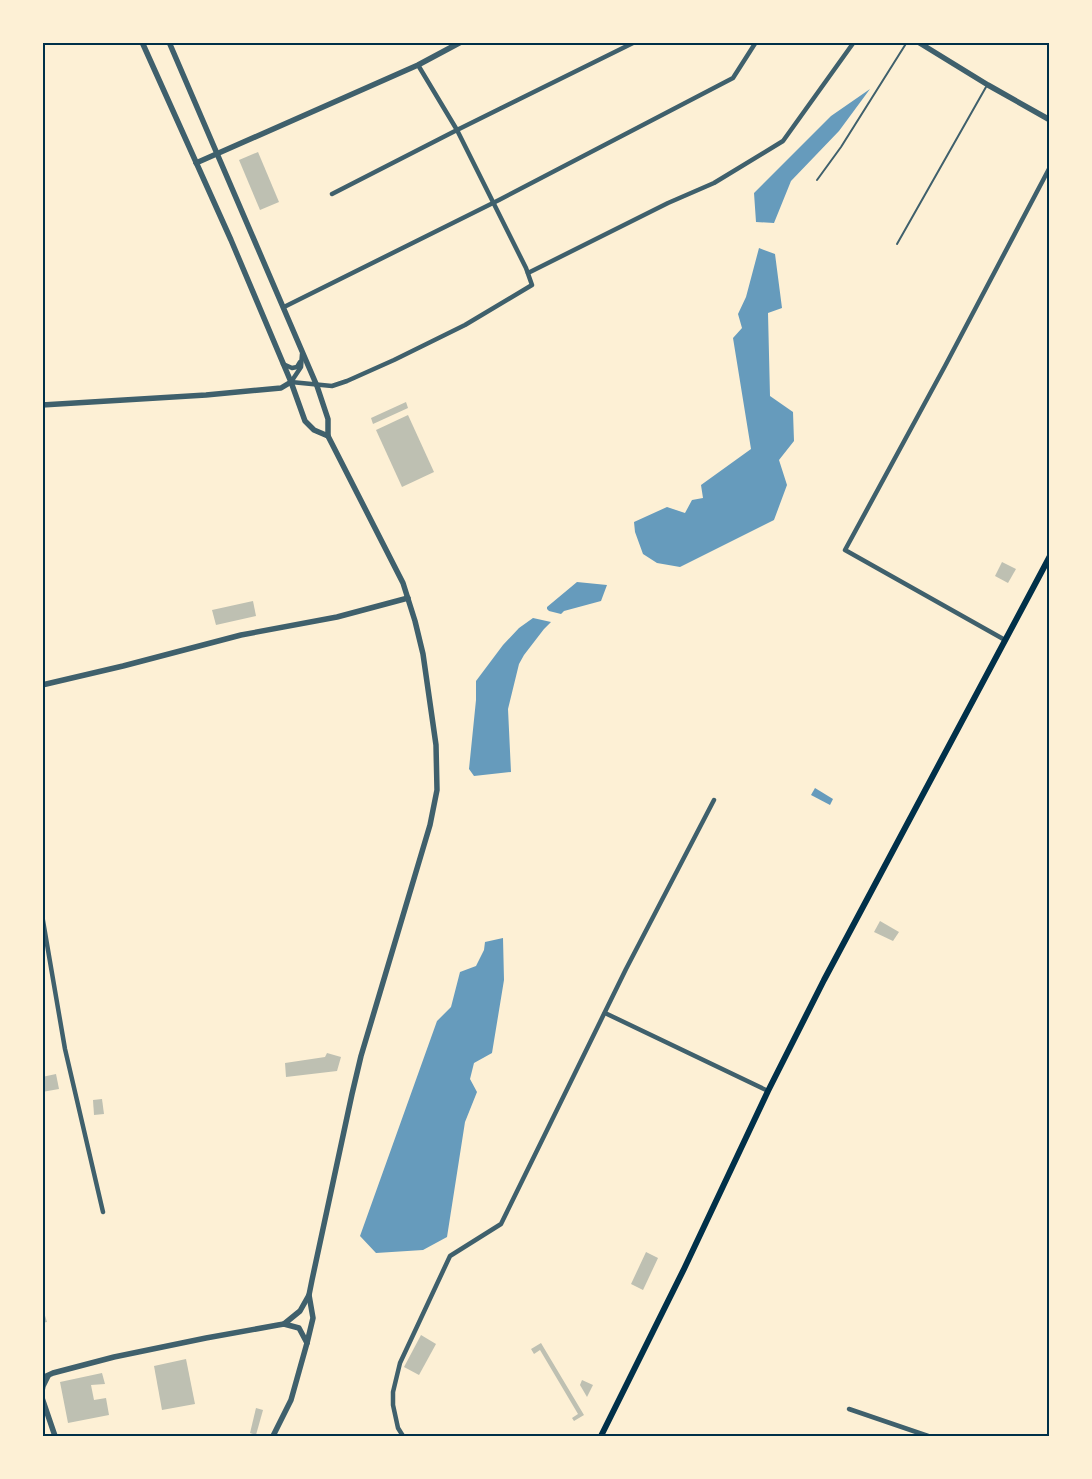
<svg xmlns="http://www.w3.org/2000/svg" width="1092" height="1479" viewBox="0 0 1092 1479" font-family="Manrope,sans-serif">
<style>
.water{fill:#669bbc}
.building{fill:#bec0b2}
.lines{fill:none;stroke-linecap:round;stroke-linejoin:round}
.service{stroke:#3f606c;stroke-width:2}
.minor{stroke:#3f606c;stroke-width:4.5}
.tertiary{stroke:#3f606c;stroke-width:5.5}
.secondary{stroke:#003049;stroke-width:6}
.neatline{fill:none;stroke:#003049;stroke-width:2}
</style>
<rect width="100%" height="100%" fill="#fdf0d5"/>
<g class="water">
<path d="M 870,89 L 839,131 L 791,181 L 774,223 L 756,222 L 754,193 L 831,116 Z"/>
<path d="M 759,248 L 775,254 L 782,308 L 768,313 L 770,396 L 793,412 L 794,441 L 779,460 L 787,485 L 774,520 L 680,567 L 657,563 L 643,554 L 635,532 L 634,522 L 667,507 L 685,513 L 692,500 L 703,498 L 701,485 L 751,449 L 733,338 L 742,328 L 738,314 L 746,297 Z"/>
<path d="M 577,582 L 607,585 L 601,601 L 564,611 L 561,614 L 549,611 L 547,609 L 547,607 Z"/>
<path d="M 533,618 L 551,622 L 544,629 L 524,655 L 519,664 L 508,709 L 511,772 L 474,776 L 469,769 L 476,700 L 476,681 L 503,645 L 519,628 Z"/>
<path d="M 815,788 L 833,799 L 830,805 L 811,795 Z"/>
<path d="M 503,938 L 504,980 L 492,1053 L 474,1063 L 470,1079 L 477,1092 L 465,1122 L 447,1237 L 423,1250 L 376,1253 L 360,1236 L 437,1021 L 451,1007 L 460,972 L 476,966 L 484,950 L 485,942 Z"/>
</g>
<g class="building">
<path d="M 258,152 L 279,202 L 260,210 L 239,160 Z"/>
<path d="M 406,402 L 408,408 L 373,424 L 371,418 Z"/>
<path d="M 408,415 L 434,472 L 402,487 L 376,430 Z"/>
<path d="M 1002,562 L 1016,569 L 1008,583 L 995,576 Z"/>
<path d="M 253,601 L 256,616 L 216,625 L 212,610 Z"/>
<path d="M 880,921 L 899,932 L 893,941 L 874,932 Z"/>
<path d="M 327,1053 L 341,1057 L 337,1071 L 286,1077 L 285,1063 L 325,1057 Z"/>
<path d="M 56,1074 L 59,1089 L 42,1092 L 42,1077 Z"/>
<path d="M 102,1099 L 104,1114 L 94,1115 L 93,1100 Z"/>
<path d="M 646,1252 L 658,1258 L 643,1290 L 631,1284 Z"/>
<path d="M 42,1306 L 47,1322 L 42,1323 Z"/>
<path d="M 421,1335 L 436,1344 L 419,1375 L 404,1367 Z"/>
<path d="M 541,1343 L 584,1415 L 574,1421 L 572,1418 L 578,1414 L 540,1350 L 534,1354 L 531,1349 Z"/>
<path d="M 186,1359 L 195,1404 L 162,1410 L 154,1366 Z"/>
<path d="M 102,1373 L 105,1384 L 91,1385 L 94,1400 L 106,1398 L 109,1415 L 68,1423 L 60,1382 Z"/>
<path d="M 582,1380 L 593,1385 L 587,1397 L 580,1385 Z"/>
<path d="M 256,1408 L 263,1410 L 256,1435 L 250,1433 Z"/>
</g>
<g class="lines">
<g class="service">
<path d="M 817,180 L 841,147 L 907,42"/>
<path d="M 897,244 L 986,87"/>
</g>
<g class="minor">
<path d="M 332,194 L 457,130 L 635,42"/>
<path d="M 528,273 L 668,203 L 714,183 L 783,141 L 854,42"/>
<path d="M 284,307 L 499,200 L 733,78 L 756,42"/>
<path d="M 283,364 L 292,368 L 297,367 L 300,362"/>
<path d="M 291,382 L 332,386 L 347,381 L 394,360 L 465,325 L 532,285 L 526,268 L 457,130 L 418,65"/>
<path d="M 291,382 L 301,367 L 302,354"/>
<path d="M 1005,640 L 845,550 L 945,366 L 1050,167"/>
<path d="M 42,915 L 65,1049 L 103,1212"/>
<path d="M 605,1013 L 768,1091"/>
<path d="M 849,1409 L 928,1436"/>
<path d="M 403,1436 L 398,1428 L 393,1405 L 393,1392 L 400,1363 L 450,1256 L 501,1224 L 626,969 L 714,800"/>
</g>
<g class="tertiary">
<path d="M 142,42 L 231,240 L 291,382 L 305,421 L 314,430 L 328,436"/>
<path d="M 169,42 L 317,386 L 328,419 L 328,436 L 403,583 L 415,621 L 423,654 L 436,745 L 437,790 L 430,825 L 361,1056 L 352,1094 L 312,1280 L 309,1295 L 313,1318 L 307,1343 L 291,1400 L 273,1436"/>
<path d="M 918,42 L 988,85 L 1050,120"/>
<path d="M 196,163 L 418,65 L 461,42"/>
<path d="M 42,405 L 206,395 L 281,388 L 291,382"/>
<path d="M 42,685 L 123,666 L 241,635 L 337,617 L 408,598"/>
<path d="M 284,1324 L 300,1311 L 309,1295"/>
<path d="M 42,1378 L 53,1373 L 114,1357 L 206,1338 L 278,1325 L 284,1324 L 299,1328 L 307,1343"/>
<path d="M 42,1391 L 43,1386 L 48,1376"/>
<path d="M 42,1398 L 55,1436"/>
</g>
<path class="secondary" d="M 601,1436 L 684,1269 L 768,1091 L 824,980 L 1050,556"/>
</g>
<rect width="1092" height="1479" fill="none" stroke="#fdf0d5" stroke-width="88"/>
<rect x="44" y="44" width="1004" height="1391" class="neatline"/>
</svg>
